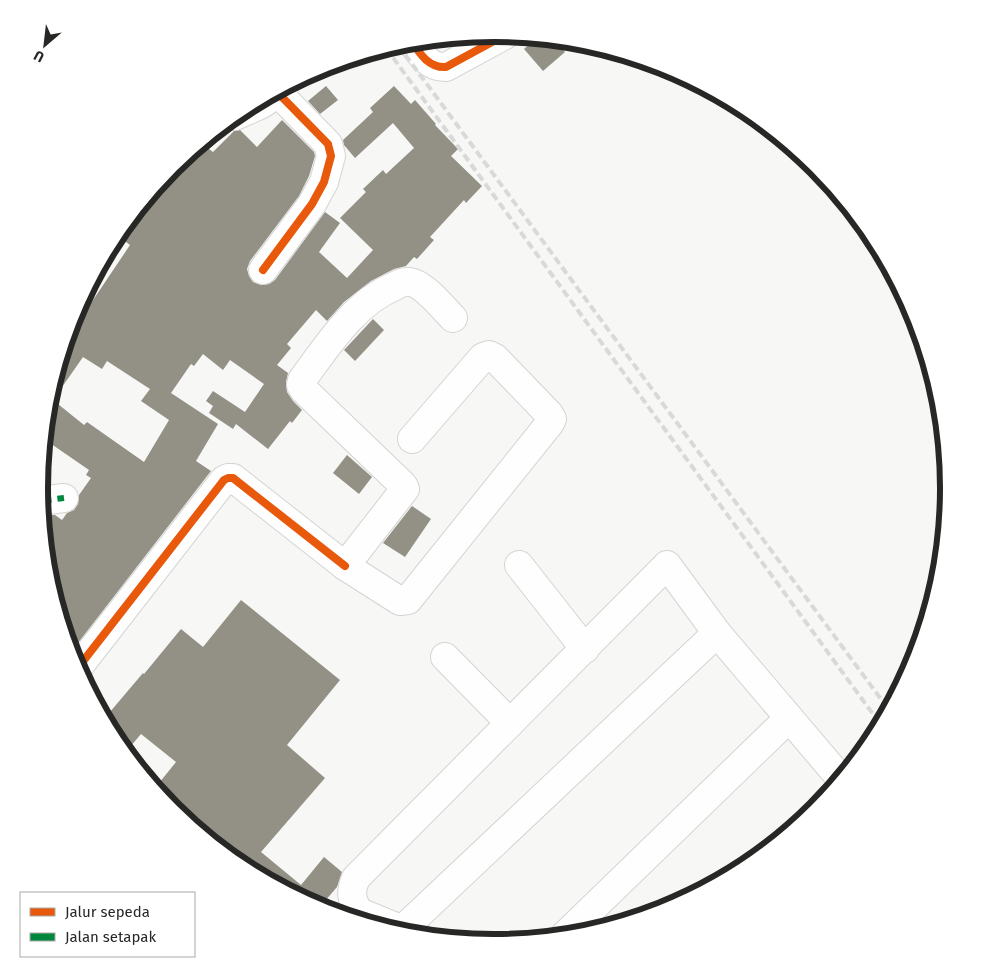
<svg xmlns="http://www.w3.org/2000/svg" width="988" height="977" viewBox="0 0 988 977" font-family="'Fira Sans',sans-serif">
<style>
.building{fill:#939185;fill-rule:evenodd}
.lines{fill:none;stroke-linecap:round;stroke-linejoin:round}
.minor-casing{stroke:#d4d4d3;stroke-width:30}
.minor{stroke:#fefefe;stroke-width:28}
.rail{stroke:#d9d9d9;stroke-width:4;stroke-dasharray:8 4;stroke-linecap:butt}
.quiet{stroke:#00873e;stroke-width:6;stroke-dasharray:12 6;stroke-linecap:butt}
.cycleway-casing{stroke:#fff;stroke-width:11}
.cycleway{stroke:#e8590c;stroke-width:8}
.rim{fill:none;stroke:#272725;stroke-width:6}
</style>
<rect width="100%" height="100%" fill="#f7f7f5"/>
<g class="building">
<path d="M 537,38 L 554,40 L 565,52 L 543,71 L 524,49 Z"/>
<path d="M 326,86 L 338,100 L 320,114 L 308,101 Z"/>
<path d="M 394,86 L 411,104 L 415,100 L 436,124 L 435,125 L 458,149 L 451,156 L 482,186 L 466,203 L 464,200 L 430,237 L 434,240 L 417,259 L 414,257 L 406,266 L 394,269 L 371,281 L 344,302 L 327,321 L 316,310 L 287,344 L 291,348 L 277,365 L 288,373 L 286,382 L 287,392 L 293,401 L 302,410 L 292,423 L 290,421 L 268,449 L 236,424 L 233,429 L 209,413 L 213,406 L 206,401 L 213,391 L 245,412 L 264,384 L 230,360 L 223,370 L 203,354 L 194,366 L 191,364 L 171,393 L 218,424 L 196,461 L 211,471 L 71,652 L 48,577 L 42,514 L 55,515 L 62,520 L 67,513 L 74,510 L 78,504 L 79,495 L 91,478 L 86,475 L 89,470 L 44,439 L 48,400 L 74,314 L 78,307 L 85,312 L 130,245 L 117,235 L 173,167 L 201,143 L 213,152 L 234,131 L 240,130 L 257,147 L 282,120 L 314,152 L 315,156 L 309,176 L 299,196 L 250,261 L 247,269 L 249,276 L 253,282 L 261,285 L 269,284 L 275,280 L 325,212 L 340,223 L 319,252 L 347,278 L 373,250 L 340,218 L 366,192 L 363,189 L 383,170 L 386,174 L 414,148 L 393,123 L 355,158 L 344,145 L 343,140 L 373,112 L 370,108 ZM 83,357 L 102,369 L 107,361 L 150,389 L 141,401 L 169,420 L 144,462 L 87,422 L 84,425 L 53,400 Z"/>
<path d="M 373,319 L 384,330 L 355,361 L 344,350 Z"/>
<path d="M 347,455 L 372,477 L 359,494 L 333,473 Z"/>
<path d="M 412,506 L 431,519 L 405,557 L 383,543 Z"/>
<path d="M 241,600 L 340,680 L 287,745 L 325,778 L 261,852 L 301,885 L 324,857 L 342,872 L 337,887 L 319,908 L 241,866 L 172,810 L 155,788 L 176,762 L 141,734 L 125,753 L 116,741 L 104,719 L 143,673 L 144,674 L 181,629 L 203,647 Z"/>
</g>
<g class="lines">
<defs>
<g id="minor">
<path d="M 412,42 C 420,54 429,68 446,67 L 505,35"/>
<path d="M 235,116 L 262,104 L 284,88"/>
<path d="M 263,270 L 312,204 L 324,182 L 331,156 L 328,144 L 277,92"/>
<path d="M 40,497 L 48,500 L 64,498"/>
<path d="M 519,565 L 585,649"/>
<path d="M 345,566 L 405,489 L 403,485 L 304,390 L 301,385 L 302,380 C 328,345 354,303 395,286 C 400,283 405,281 410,282 C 424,284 443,308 453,318"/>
<path d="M 445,657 L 510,723"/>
<path d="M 77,669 L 224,480 L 228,478 L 233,478 L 345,566 L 400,601 L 408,600 L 550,423 L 552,419 L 549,414 L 495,358 L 489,355 L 483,357 L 412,439"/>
<path d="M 402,930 L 717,633"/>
<path d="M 415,935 L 359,912 C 351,900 350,891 356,878 L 667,565 L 717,633 L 841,779"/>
<path d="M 564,936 L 789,718"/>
</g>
</defs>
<use href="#minor" class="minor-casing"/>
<use href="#minor" class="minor"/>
<g class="rail">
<path d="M 398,45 L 889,710"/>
<path d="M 386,48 L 881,725"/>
</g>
<g class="quiet">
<path d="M 235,116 L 262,104 L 284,88"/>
<path d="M 40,497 L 48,500 L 64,498"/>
</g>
<defs>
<g id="cycleway">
<path d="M 412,42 C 420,54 429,68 446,67 L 505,35"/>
<path d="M 263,270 L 312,204 L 324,182 L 331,156 L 328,144 L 277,92"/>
<path d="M 77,669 L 224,480 L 228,478 L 233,478 L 345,566"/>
</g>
</defs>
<use href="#cycleway" class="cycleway-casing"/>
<use href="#cycleway" class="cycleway"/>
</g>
<path d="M0 0H988V977H0ZM48 488a446 446 0 1 1 892 0a446 446 0 1 1-892 0Z" fill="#fff" fill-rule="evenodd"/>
<path class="rim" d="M48 488a446 446 0 1 1 892 0a446 446 0 1 1-892 0Z"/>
<rect x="20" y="892" width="175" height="65" fill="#ffffff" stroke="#a9a9a8"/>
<rect x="30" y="908" width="25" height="8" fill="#e8590c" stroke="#a9a9a8"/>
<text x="65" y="917" font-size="15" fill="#272725">Jalur sepeda</text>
<rect x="30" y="933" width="25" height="8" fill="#00873e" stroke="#a9a9a8"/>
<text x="65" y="942" font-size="15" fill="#272725">Jalan setapak</text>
<g transform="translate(45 45) rotate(208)" stroke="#ffffff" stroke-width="4" paint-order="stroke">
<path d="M0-4L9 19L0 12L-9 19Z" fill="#272725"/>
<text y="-8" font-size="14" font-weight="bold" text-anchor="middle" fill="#272725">U</text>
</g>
</svg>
